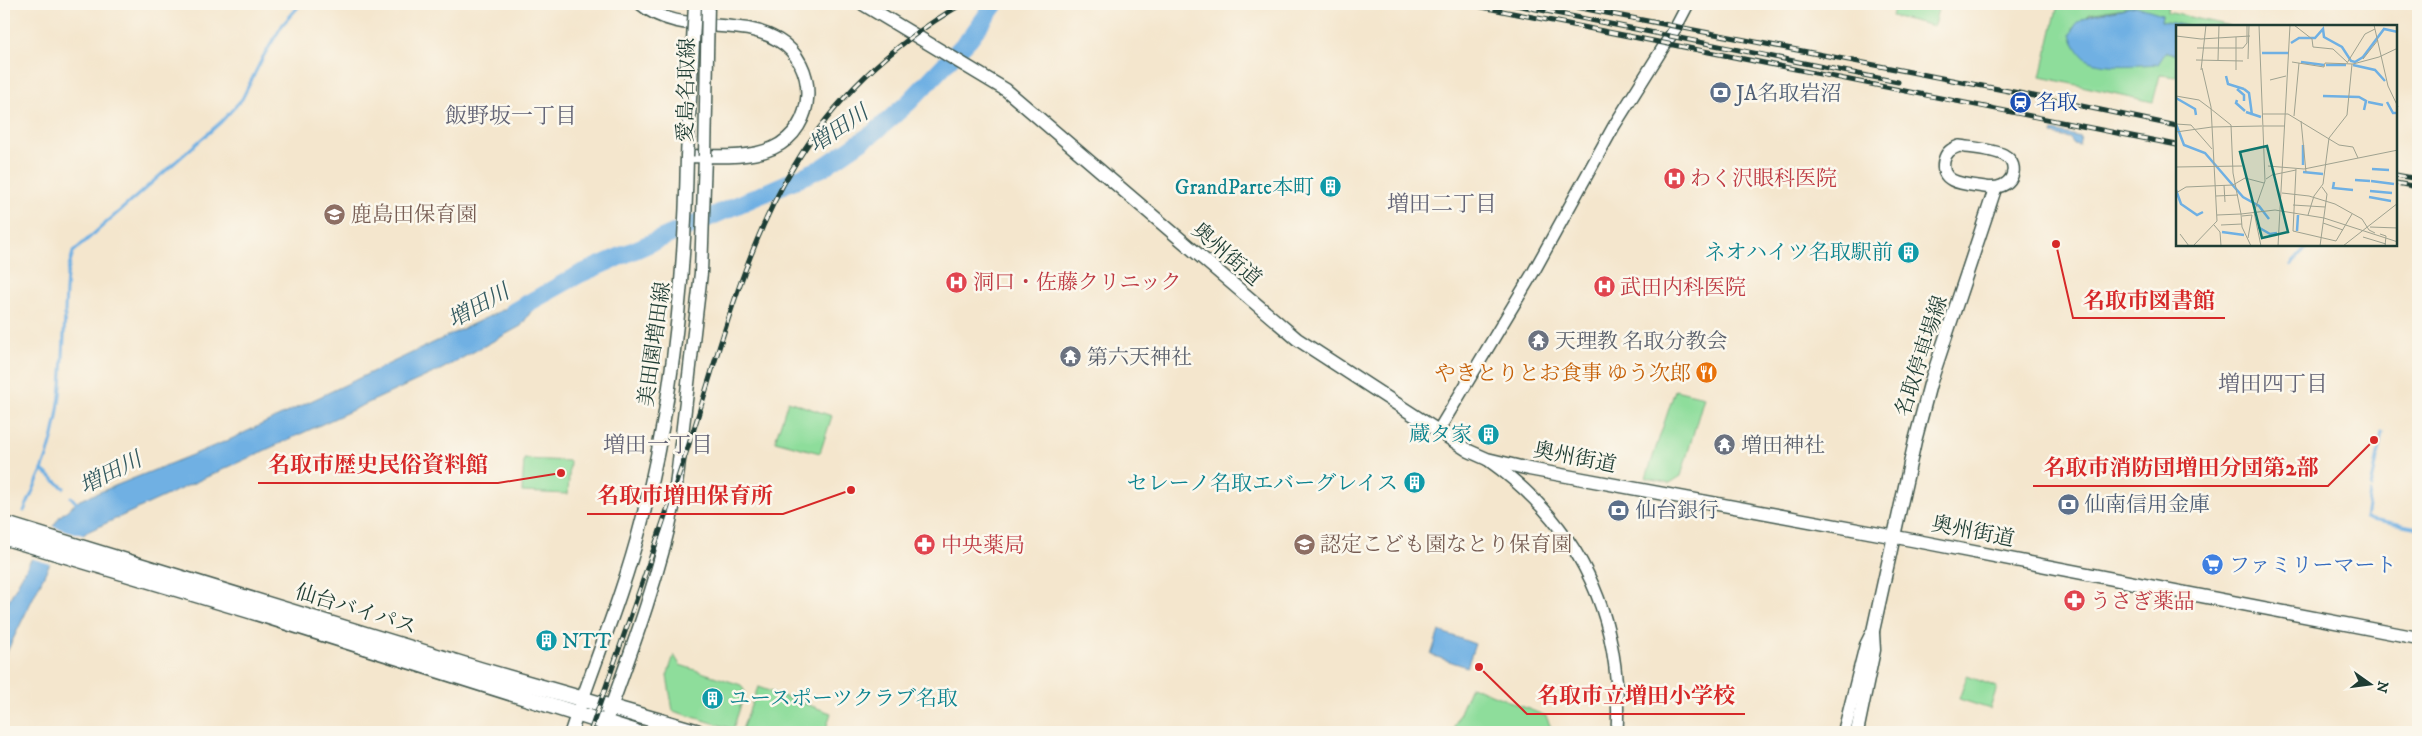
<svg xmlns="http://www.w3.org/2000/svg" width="2422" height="736" viewBox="0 0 2422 736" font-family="'IM FELL DW Pica','Noto Serif JP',serif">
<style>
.green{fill:#8edd9b;stroke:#568d68}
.water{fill:#6fb0e3;stroke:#47768c}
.pier{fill:#f4e6cd}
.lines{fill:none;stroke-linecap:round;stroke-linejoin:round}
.stream{stroke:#6fb0e3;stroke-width:3}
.river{stroke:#6fb0e3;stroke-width:18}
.tertiary-casing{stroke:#3f564b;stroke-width:14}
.secondary-casing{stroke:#3f564b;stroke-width:15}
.trunk-casing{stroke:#3f564b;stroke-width:18}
.tertiary{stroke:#fff;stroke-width:11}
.secondary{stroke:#fff;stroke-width:12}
.trunk{stroke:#fff;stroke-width:15}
.rail-casing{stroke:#1f3d34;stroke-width:5}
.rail{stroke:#fbf7ec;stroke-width:3;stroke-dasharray:9;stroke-linecap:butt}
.secondary-bridge-casing{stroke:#3f564b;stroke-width:15;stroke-linecap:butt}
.secondary-bridge{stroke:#fff;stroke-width:12}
.labels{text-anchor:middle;stroke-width:5;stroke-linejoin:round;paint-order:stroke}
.street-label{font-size:21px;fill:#1f3d34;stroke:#fbf7ec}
.service-label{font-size:21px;fill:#4e5e75;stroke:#fbf7ec;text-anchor:start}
.transit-label{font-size:21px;fill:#164399;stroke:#fbf7ec;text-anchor:start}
.health-label{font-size:21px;fill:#be3a42;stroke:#fbf7ec;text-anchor:start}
.culture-label{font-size:21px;fill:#0d838f;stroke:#fbf7ec;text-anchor:end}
.education-label{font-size:21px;fill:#785e54;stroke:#fbf7ec;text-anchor:start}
.worship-label{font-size:21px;fill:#5b616d;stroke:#fbf7ec;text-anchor:start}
.food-label{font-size:21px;fill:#c56008;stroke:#fbf7ec;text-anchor:end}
.shop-label{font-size:21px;fill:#366cbe;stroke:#fbf7ec;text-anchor:start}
.neighbourhood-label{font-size:22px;fill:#636475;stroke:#fbf7ec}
.water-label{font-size:22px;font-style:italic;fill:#335a60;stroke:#fbf7ec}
.inset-river{fill:none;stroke:#6fb0e3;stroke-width:2.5}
.inset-road{fill:none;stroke:#9fa290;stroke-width:1}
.view{fill:#0f766e;fill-opacity:0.15;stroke:#0f766e;stroke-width:2.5}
.inset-edge{fill:none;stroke:#1f3d34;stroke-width:2.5}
.leader{fill:none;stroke:#d62828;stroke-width:2}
.callout-dot{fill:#d62828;stroke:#fbf7ec;stroke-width:2}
.callout-label{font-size:22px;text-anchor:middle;font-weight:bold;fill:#d62828;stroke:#fbf7ec;stroke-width:5;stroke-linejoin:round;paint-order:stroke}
</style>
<rect width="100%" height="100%" fill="#fbf7ec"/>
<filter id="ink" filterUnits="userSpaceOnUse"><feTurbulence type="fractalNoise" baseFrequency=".02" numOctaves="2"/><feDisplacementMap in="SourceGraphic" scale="10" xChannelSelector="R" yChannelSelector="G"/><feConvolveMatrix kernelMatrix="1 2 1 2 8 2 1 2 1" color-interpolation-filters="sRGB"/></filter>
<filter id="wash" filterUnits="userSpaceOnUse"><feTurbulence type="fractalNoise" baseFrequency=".0096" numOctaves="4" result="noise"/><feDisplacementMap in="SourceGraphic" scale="20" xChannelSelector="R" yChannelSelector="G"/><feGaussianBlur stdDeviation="1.12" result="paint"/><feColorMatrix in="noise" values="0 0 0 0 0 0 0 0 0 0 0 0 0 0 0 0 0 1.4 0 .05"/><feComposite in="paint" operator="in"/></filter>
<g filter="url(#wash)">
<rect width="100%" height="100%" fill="#f4e6cd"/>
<g class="green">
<path d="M 1895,4 L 1939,4 L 1934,26 L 1892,16 Z"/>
<path d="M 2058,4 L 2168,4 L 2167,12 L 2230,26 L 2187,26 L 2161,21 L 2162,14 L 2129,7 L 2089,14 L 2073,28 L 2074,43 L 2090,61 L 2166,52 L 2177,54 L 2177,77 L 2160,75 L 2153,102 L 2041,77 Z"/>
<path d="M 1675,390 L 1704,397 L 1681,476 L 1670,483 L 1646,478 Z"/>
<path d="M 788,401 L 832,416 L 820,453 L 775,441 Z"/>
<path d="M 524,459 L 570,461 L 568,494 L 522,492 Z"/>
<path d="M 674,655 L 680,665 L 741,685 L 745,692 L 733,729 L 673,711 L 667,676 Z"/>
<path d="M 1967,676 L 1997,687 L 1990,709 L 1959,699 Z"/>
<path d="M 1471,686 L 1546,716 L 1553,732 L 1452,732 Z"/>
<path d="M 758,687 L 831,713 L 825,732 L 741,732 Z"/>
</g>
<g class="water">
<path d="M 2136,6 L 2162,14 L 2161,21 L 2187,26 L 2177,26 L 2177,54 L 2166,52 L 2158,64 C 2139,65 2107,68 2090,61 C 2081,57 2074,44 2071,35 C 2077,13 2097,14 2116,10 C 2123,9 2129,7 2136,6 Z"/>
<path d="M 2053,131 L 2081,137 L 2079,145 L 2073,144 L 2070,138 L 2052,135 Z"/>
<path d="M 536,294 L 535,306 L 521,326 L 442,369 L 87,532 L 49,565 L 4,658 L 4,609 L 29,563 L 60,516 L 80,500 L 229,440 Z"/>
<path d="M 1439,631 L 1475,644 L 1467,667 L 1431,655 Z"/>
</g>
<g class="pier">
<path d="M 51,526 L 86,536 L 82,540 L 48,530 Z"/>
<path d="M 32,554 L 57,561 L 54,565 L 30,558 Z"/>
</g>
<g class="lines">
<g class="stream">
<path d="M 2291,265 L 2309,245"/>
<path d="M 64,488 L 42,470 C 67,410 62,339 67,275 L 73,252 L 221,122 L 242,99 L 263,57 L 283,24 L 301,4"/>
<path d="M 2371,488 L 2382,433"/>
<path d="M 2370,493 L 2366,518 L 2418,528"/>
<path d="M 71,497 L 79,506"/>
<path d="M 24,511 L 42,470"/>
<path d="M 4,562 L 5,558"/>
<path d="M 2415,732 L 2418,729"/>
</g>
<path class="river" d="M 514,311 L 580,274 L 822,168 L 875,132 L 909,102 L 970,38 L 995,4"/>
</g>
</g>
<g filter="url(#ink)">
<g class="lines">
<defs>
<g id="tertiary">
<path d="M 1959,146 C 1972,148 1992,149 2004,155 C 2022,165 2013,192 1985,187 C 1968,184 1939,185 1944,161 C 1946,152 1951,149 1959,146 Z"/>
<path d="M 1438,431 L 1534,271 L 1614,126 L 1676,27 L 1688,4"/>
<path d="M 1488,460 C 1582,527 1623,619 1617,732"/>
</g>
<g id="secondary">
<path d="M 863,4 L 1006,90 L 1297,339 L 1469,451 L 1487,459 L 1529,469 L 1912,540 L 2418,638"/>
<path d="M 571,732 C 594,663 623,595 641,524 C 673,404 685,280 687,156 C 713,156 749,159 773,148 C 817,128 819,64 778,40 C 737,15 680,37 641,4"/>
<path d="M 602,732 C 629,657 658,582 674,503 L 701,273 L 705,156"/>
<path d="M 1844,732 L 1866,645 L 1873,631 L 1915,441 L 1930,384 L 1995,189"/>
<path d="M 1857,732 L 1874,650 L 1873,633"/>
</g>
<g id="trunk">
<path d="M 4,524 L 481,670 L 697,732"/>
<path d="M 4,537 L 248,610 L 635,732"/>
</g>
</defs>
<use href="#tertiary" class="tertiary-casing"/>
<use href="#secondary" class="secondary-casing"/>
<use href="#trunk" class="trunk-casing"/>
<use href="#tertiary" class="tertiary"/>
<use href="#secondary" class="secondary"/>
<use href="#trunk" class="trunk"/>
<defs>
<g id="rail">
<path d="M 1467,4 L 2177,145"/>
<path d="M 1511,4 L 1898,82"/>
<path d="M 1560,4 L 2024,94 L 2177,126"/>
<path d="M 2396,175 L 2418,179"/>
<path d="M 2396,183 L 2418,187"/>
<path d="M 590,732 C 624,635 658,539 690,441 C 719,352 745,246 794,166 C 835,97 893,44 962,4"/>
</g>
</defs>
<use href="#rail" class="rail-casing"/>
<use href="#rail" class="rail"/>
<defs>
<g id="secondary-bridge">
<path d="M 687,156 L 695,4"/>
<path d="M 705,156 L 708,4"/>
</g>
</defs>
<use href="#secondary-bridge" class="secondary-bridge-casing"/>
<use href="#secondary-bridge" class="secondary-bridge"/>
</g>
</g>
<defs>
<symbol id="bank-disc" viewBox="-11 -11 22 22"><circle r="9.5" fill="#5c6f8a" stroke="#fbf7ec"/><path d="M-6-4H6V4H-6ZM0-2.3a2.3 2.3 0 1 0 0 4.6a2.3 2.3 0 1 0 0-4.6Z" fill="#fff"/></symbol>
<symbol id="station-disc" viewBox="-11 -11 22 22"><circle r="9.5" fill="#1a4fb4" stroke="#fbf7ec"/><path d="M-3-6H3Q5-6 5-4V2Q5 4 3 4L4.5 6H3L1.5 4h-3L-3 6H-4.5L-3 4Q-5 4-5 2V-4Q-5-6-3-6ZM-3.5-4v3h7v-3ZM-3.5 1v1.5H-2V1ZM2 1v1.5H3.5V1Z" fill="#fff"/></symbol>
<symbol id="hospital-disc" viewBox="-11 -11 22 22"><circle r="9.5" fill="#e0444e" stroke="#fbf7ec"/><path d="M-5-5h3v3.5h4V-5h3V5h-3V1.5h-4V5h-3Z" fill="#fff"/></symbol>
<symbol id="building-disc" viewBox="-11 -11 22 22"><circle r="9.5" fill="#0f9aa8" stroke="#fbf7ec"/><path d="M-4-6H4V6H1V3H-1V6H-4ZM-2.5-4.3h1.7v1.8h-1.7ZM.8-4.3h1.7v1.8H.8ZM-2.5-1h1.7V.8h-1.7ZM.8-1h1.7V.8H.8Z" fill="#fff"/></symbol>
<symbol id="school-disc" viewBox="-11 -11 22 22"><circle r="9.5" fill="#8d6e63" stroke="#fbf7ec"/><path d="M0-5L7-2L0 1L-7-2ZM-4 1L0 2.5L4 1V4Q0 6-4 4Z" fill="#fff"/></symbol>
<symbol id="temple-disc" viewBox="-11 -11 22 22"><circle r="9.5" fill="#6b7280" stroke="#fbf7ec"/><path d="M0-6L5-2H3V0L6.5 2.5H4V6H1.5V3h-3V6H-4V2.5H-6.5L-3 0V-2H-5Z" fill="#fff"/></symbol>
<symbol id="restaurant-disc" viewBox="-11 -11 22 22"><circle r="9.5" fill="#e8710a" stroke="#fbf7ec"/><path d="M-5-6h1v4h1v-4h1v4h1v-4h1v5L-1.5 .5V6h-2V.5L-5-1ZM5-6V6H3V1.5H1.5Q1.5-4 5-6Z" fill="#fff"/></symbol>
<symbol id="pharmacy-disc" viewBox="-11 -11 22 22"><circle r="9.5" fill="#e0444e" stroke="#fbf7ec"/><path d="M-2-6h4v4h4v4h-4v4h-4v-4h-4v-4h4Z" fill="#fff"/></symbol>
<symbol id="supermarket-disc" viewBox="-11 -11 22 22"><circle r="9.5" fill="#3f7fe0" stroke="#fbf7ec"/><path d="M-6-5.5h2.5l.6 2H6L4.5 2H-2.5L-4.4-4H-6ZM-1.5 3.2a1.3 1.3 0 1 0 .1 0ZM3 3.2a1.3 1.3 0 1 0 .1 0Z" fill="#fff"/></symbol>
</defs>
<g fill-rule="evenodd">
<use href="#bank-disc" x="1708" y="80" width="25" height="25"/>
<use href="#station-disc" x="2008" y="90" width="25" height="25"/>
<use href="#hospital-disc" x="1662" y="166" width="25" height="25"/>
<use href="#building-disc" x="1318" y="174" width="25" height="25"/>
<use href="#school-disc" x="322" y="202" width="25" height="25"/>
<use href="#building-disc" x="1896" y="240" width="25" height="25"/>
<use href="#hospital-disc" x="944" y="270" width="25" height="25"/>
<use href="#hospital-disc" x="1592" y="274" width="25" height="25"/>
<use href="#temple-disc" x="1526" y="328" width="25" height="25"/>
<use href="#temple-disc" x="1058" y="344" width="25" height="25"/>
<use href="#restaurant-disc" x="1694" y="360" width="25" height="25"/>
<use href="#building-disc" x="1476" y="422" width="25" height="25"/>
<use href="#temple-disc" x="1712" y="432" width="25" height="25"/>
<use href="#building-disc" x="1402" y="470" width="25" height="25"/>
<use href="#bank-disc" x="2056" y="492" width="25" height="25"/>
<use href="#bank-disc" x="1606" y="498" width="25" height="25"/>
<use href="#school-disc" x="1292" y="532" width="25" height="25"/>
<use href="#pharmacy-disc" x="912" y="532" width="25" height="25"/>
<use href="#supermarket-disc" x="2200" y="552" width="25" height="25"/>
<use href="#pharmacy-disc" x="2062" y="588" width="25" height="25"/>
<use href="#building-disc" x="534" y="628" width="25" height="25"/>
<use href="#building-disc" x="700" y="686" width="25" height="25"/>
</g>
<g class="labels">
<g class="street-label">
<text transform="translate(686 90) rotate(-89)" y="7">愛島名取線</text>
<text transform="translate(1227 254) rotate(41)" y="7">奥州街道</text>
<text transform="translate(654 344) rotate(-82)" y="7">美田園増田線</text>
<text transform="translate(1921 356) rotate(-72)" y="7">名取停車場線</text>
<text transform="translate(1575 457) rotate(11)" y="7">奥州街道</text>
<text transform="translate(1973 531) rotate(11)" y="7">奥州街道</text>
<text transform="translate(356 609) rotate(17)" y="7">仙台バイパス</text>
</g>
<g class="service-label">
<text x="1736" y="100">JA名取岩沼</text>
<text x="2084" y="511">仙南信用金庫</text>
<text x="1635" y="517">仙台銀行</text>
</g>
<g class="transit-label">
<text x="2036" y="109">名取</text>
</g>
<g class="health-label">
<text x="1690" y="185">わく沢眼科医院</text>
<text x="973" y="289">洞口・佐藤クリニック</text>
<text x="1620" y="294">武田内科医院</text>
<text x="941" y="552">中央薬局</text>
<text x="2090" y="608">うさぎ薬品</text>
</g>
<g class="culture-label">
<text x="1314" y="194">GrandParte本町</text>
<text x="1893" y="259">ネオハイツ名取駅前</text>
<text x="1472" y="441">蔵タ家</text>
<text x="1398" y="490">セレーノ名取エバーグレイス</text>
<text x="562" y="648" text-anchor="start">NTT</text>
<text x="729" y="705" text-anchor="start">ユースポーツクラブ名取</text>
</g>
<g class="education-label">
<text x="351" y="221">鹿島田保育園</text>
<text x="1320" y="551">認定こども園なとり保育園</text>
</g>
<g class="worship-label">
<text x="1555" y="348">天理教 名取分教会</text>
<text x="1087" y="364">第六天神社</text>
<text x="1741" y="452">増田神社</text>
</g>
<g class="food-label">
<text x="1691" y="380">やきとりとお食事 ゆう次郎</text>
</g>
<g class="shop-label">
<text x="2229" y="572">ファミリーマート</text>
</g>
<g class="neighbourhood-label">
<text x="511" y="123">飯野坂一丁目</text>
<text x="1442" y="211">増田二丁目</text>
<text x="2273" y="391">増田四丁目</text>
<text x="658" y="452">増田一丁目</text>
</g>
<g class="water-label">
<text transform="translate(838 128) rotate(-34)" y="8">増田川</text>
<text transform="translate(478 305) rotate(-29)" y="8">増田川</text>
<text transform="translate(110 472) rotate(-27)" y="8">増田川</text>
</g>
</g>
<g transform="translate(2176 25)">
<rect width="221" height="221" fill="#f4e6cd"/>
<path class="inset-river" d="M 115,18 L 123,13 L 139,13 L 147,4 L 148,12 L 166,22 L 175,36 L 179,37 L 187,32 L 208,4 L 222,7M 86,28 L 112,28M 125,37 L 148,40M 150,40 L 170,40M 177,40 L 199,45 L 209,56M 50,51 L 52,59 L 68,64M 61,64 L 68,70 L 68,76M 68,64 L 73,68 L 76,90M 147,71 L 183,72 L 190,76 L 188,85M 0,73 L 19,84 L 20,90M 61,75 L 60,78 L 69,86M 192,77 L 207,80M 211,77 L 217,88 L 222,88M 70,87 L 85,92M 0,99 L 8,120 L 29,128 L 67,172 L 83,181 L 93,194M 127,120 L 127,140M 196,144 L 213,145M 127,147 L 147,149M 179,155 L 194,156M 195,156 L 218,159M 158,157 L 157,163 L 177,165M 0,165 L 5,179 L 21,190 L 27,187M 194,166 L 216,168M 193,172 L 215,176M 82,202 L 94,209 L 101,208M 121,206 L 122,190M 46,207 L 68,210"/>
<path class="inset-road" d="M 83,0 L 89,156 L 78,187 L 85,221M 118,0 L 136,14 L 137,22 L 157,24 L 171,37M 198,0 L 212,61 L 222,82M 0,11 L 25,14 L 74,11M 21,23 L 67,23 L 71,18 L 71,0M 72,34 L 73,0M 187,34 L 202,15M 20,35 L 67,36M 42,35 L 43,0M 116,37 L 148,42 L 149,38 L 177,39 L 203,32 L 222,23M 171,38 L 189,9 L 199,4M 25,45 L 30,0M 60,45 L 60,12M 94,55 L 110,51M 0,71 L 23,75 L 35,84M 35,84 L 55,100 L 57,148 L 65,189 L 41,190M 87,89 L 112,89 L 163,120 L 177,122 L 182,133M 118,91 L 123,38M 125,96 L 130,147M 0,99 L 15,100 L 36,124M 87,101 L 109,101M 36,102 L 86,101M 0,107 L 36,102M 92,141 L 128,144 L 222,125M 0,142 L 66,141M 120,144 L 117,206 L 160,216 L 176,189M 90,154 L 96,150 L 120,145M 48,160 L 49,177M 0,168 L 10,162 L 57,160 L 69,153 L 88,158M 106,168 L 133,171 L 159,179 L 186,194 L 193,205 L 199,208M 40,171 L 62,170M 117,180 L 149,182M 132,190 L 138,171 L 147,159 L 153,113 L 171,90 L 176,39M 66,191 L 76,190 L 72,213M 147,198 L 167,205M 38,200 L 44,207 L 45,221M 45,200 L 66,199M 194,202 L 222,203M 4,209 L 13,221M 204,209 L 210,211 L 209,221M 187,212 L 210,219M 17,221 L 41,196 L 35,82 L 26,43M 75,221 L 66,202 L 65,189 L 99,185 L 148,193 L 222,217M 102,221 L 114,0M 144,221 L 151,169 L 146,162M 167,221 L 222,178"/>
<path class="view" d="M 91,121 L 112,207 L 86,213 L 64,127 Z"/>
<rect width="221" height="221" class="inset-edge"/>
</g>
<path class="leader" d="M2056 244L2073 318H2225M561 473L498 483H258M2374 440L2328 486H2033M851 490L783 514H587M1479 667L1527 714H1745"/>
<g class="callout-dot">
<circle cx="2056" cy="244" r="5"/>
<circle cx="561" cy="473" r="5"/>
<circle cx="2374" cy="440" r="5"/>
<circle cx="851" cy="490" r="5"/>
<circle cx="1479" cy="667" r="5"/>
</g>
<g class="callout-label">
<text x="2149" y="308">名取市図書館</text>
<text x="378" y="472">名取市歴史民俗資料館</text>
<text x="2181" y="475">名取市消防団増田分団第2部</text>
<text x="685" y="503">名取市増田保育所</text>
<text x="1636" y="703">名取市立増田小学校</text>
</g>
<rect width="2422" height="736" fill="none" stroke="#fbf7ec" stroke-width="20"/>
<g transform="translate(2370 684) rotate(104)" stroke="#fbf7ec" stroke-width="4" paint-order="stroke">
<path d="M0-4L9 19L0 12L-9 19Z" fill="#1f3d34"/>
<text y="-8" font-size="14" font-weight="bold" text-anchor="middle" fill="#1f3d34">N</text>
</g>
</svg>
